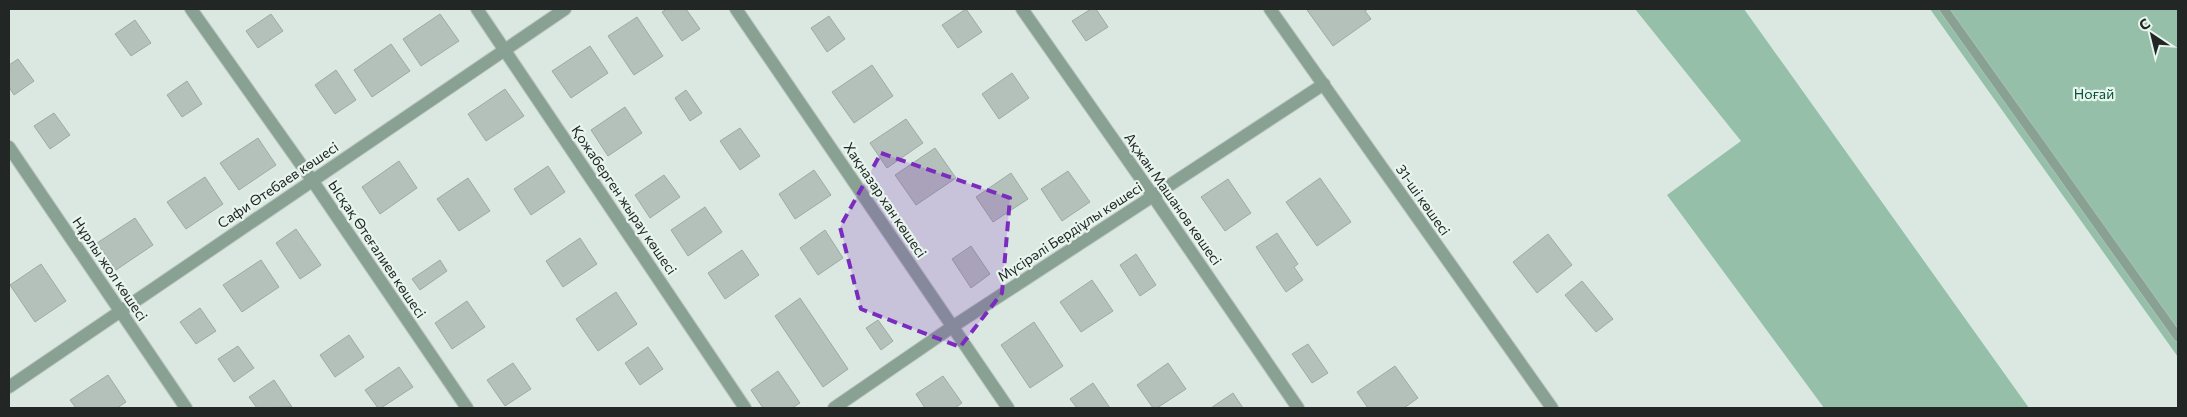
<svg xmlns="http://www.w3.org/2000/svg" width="2187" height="417" viewBox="0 0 2187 417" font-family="Commissioner,sans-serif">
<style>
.green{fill:#95bfa9}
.building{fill:#b4c0ba;stroke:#9eaaa3}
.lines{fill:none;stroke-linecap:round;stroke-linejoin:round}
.service-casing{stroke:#bac5bf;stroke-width:10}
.minor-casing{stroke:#bac5bf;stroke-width:14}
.tertiary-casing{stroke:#bac5bf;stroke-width:14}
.service{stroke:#88a193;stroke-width:9}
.minor{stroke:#88a193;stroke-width:12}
.tertiary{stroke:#88a193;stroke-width:12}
.marked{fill:#7b2cbf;fill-opacity:0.2;stroke:#7b2cbf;stroke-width:4;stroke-dasharray:10 6;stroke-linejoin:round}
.labels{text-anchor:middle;stroke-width:4.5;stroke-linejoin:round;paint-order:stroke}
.park-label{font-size:14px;fill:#055538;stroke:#e8f5ee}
.street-label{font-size:14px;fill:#222624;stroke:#e8f5ee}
</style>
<rect width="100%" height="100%" fill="#dbe8e1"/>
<g class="green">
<path d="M 1635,9 L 1744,9 L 2029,408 L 1824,408 L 1667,195 L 1741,141 Z"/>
<path d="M 1930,9 L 2178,9 L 2178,357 Z"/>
</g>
<g class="building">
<path d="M 667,9 L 686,9 L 700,29 L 682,41 L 662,12 Z"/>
<path d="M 966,9 L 982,32 L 958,48 L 942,25 Z"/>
<path d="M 1091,9 L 1096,9 L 1108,27 L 1086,41 L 1072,21 Z"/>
<path d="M 1308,9 L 1368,9 L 1365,11 L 1371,19 L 1333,46 L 1307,10 Z"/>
<path d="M 271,14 L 283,31 L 258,48 L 246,31 Z"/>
<path d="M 440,14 L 459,41 L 421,66 L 403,39 Z"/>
<path d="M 829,16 L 845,39 L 827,52 L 811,28 Z"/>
<path d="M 637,17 L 663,56 L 634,75 L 608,36 Z"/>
<path d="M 135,20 L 151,43 L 131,56 L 115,34 Z"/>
<path d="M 391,44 L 410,71 L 372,97 L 354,70 Z"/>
<path d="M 590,46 L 608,73 L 571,98 L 552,71 Z"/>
<path d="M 18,59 L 34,81 L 14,95 L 9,87 L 9,65 Z"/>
<path d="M 872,65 L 893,96 L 854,123 L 832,92 Z"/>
<path d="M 336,70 L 356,100 L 335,114 L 315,85 Z"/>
<path d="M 1012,73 L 1029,98 L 999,119 L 982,94 Z"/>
<path d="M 187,81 L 202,104 L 182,117 L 167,95 Z"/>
<path d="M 505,89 L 524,116 L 486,141 L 468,114 Z"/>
<path d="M 686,90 L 702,113 L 690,121 L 675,98 Z"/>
<path d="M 625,107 L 642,133 L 608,156 L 591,130 Z"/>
<path d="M 54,113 L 70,135 L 50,149 L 34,126 Z"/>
<path d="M 906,119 L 923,143 L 887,168 L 870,143 Z"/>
<path d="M 740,128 L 760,156 L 740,170 L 720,141 Z"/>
<path d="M 258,138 L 276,165 L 239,190 L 220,163 Z"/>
<path d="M 935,148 L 956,178 L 916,205 L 895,175 Z"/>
<path d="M 399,161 L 417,188 L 380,214 L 362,187 Z"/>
<path d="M 548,166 L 565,192 L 531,215 L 514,189 Z"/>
<path d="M 814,170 L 831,195 L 795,219 L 779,194 Z"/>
<path d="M 1068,171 L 1090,202 L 1062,221 L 1041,189 Z"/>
<path d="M 1011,173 L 1028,199 L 993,222 L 976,197 Z"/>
<path d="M 664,175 L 680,197 L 650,218 L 635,195 Z"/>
<path d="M 205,177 L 223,204 L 186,229 L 167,202 Z"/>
<path d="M 468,178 L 490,211 L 459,231 L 437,199 Z"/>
<path d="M 1320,178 L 1351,222 L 1317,246 L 1286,202 Z"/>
<path d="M 1228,179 L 1251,213 L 1225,231 L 1201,197 Z"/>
<path d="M 705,207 L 722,232 L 688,256 L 671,230 Z"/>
<path d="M 135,218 L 153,245 L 116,270 L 97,243 Z"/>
<path d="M 296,229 L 321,265 L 300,279 L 276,243 Z"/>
<path d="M 825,230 L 843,258 L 818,275 L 800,248 Z"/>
<path d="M 1277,233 L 1298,264 L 1294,267 L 1303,280 L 1286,292 L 1256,247 Z"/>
<path d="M 1548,234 L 1572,265 L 1537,293 L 1513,262 Z"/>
<path d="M 580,238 L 597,264 L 563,287 L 546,261 Z"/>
<path d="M 971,246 L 990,274 L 971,288 L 952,259 Z"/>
<path d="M 742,250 L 759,275 L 725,299 L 708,273 Z"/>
<path d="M 1136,254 L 1156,285 L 1140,296 L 1120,265 Z"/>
<path d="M 261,260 L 279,287 L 242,312 L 223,285 Z"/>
<path d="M 440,260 L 447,271 L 420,290 L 412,279 Z"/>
<path d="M 41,264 L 66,301 L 35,322 L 10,285 Z"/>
<path d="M 1092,280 L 1113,311 L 1081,332 L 1060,302 Z"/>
<path d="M 1582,281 L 1613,319 L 1596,332 L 1565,295 Z"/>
<path d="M 616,292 L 637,324 L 598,351 L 576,319 Z"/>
<path d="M 800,298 L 848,369 L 823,387 L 775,316 Z"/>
<path d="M 467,301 L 485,327 L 452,349 L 435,323 Z"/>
<path d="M 200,308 L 216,331 L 196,344 L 180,322 Z"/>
<path d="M 878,320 L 893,341 L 881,350 L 866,328 Z"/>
<path d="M 1034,322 L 1063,366 L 1030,388 L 1001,345 Z"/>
<path d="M 349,335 L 364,357 L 335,377 L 320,355 Z"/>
<path d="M 1308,344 L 1328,373 L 1312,383 L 1292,354 Z"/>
<path d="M 238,346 L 254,368 L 234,382 L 218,359 Z"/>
<path d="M 648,347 L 663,369 L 640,385 L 625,363 Z"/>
<path d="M 513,363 L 531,389 L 505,406 L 487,380 Z"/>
<path d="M 1168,363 L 1186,389 L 1157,408 L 1153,408 L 1137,385 Z"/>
<path d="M 1395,366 L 1418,398 L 1404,408 L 1368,408 L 1357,392 Z"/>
<path d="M 399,367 L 413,387 L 381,408 L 378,408 L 365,390 Z"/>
<path d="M 778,371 L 800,403 L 792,408 L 763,408 L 751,390 Z"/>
<path d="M 108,375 L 126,402 L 117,408 L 76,408 L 70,400 Z"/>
<path d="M 943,376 L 962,403 L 955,408 L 925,408 L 916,394 Z"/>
<path d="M 274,380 L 292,407 L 257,408 L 249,397 Z"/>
<path d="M 1093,383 L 1110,408 L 1077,408 L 1070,399 Z"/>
<path d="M 1233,393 L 1243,408 L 1211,408 Z"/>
</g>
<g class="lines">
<defs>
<path id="service" d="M 1944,9 L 2178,337"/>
<g id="minor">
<path d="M 191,9 L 312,180 L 467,408"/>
<path d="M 477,9 L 745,408"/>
<path d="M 736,9 L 1008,408"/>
<path d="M 1022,9 L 1153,196 L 1324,84"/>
<path d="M 1270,9 L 1552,408"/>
<path d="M 9,147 L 186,408"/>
<path d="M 9,387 L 565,9"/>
</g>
<path id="tertiary" d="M 834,408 L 952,327 L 1153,196 L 1298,408"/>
</defs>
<use href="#service" class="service-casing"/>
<use href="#minor" class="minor-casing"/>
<use href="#tertiary" class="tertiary-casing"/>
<use href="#service" class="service"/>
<use href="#minor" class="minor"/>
<use href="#tertiary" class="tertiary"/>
</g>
<path class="marked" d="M 881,153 L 1010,198 L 1002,293 L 960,347 L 861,309 L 840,227 Z"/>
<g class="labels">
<g class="park-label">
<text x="2094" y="99">Ноғай</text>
</g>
<g class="street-label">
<text transform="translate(278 185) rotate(-34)" y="5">Сафи Өтебаев көшесі</text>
<text transform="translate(1173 199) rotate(55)" y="5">Ақжан Машанов көшесі</text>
<text transform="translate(624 200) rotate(56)" y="5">Қожаберген жырау көшесі</text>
<text transform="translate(885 200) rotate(56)" y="5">Хақназар хан көшесі</text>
<text transform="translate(1423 200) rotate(55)" y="5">31-ші көшесі</text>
<text transform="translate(1070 232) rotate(-33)" y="5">Мүсірәлі Бердіұлы көшесі</text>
<text transform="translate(377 249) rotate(56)" y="5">Ысқақ Өтеғалиев көшесі</text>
<text transform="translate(110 269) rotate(56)" y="5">Нұрлы жол көшесі</text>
</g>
</g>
<rect width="2187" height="417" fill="none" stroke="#222624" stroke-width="20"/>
<g transform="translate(2152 35) rotate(325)" stroke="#e8f5ee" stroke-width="4" paint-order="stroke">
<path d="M0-4L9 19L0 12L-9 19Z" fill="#222624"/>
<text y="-8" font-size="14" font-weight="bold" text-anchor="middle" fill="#222624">С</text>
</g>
</svg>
